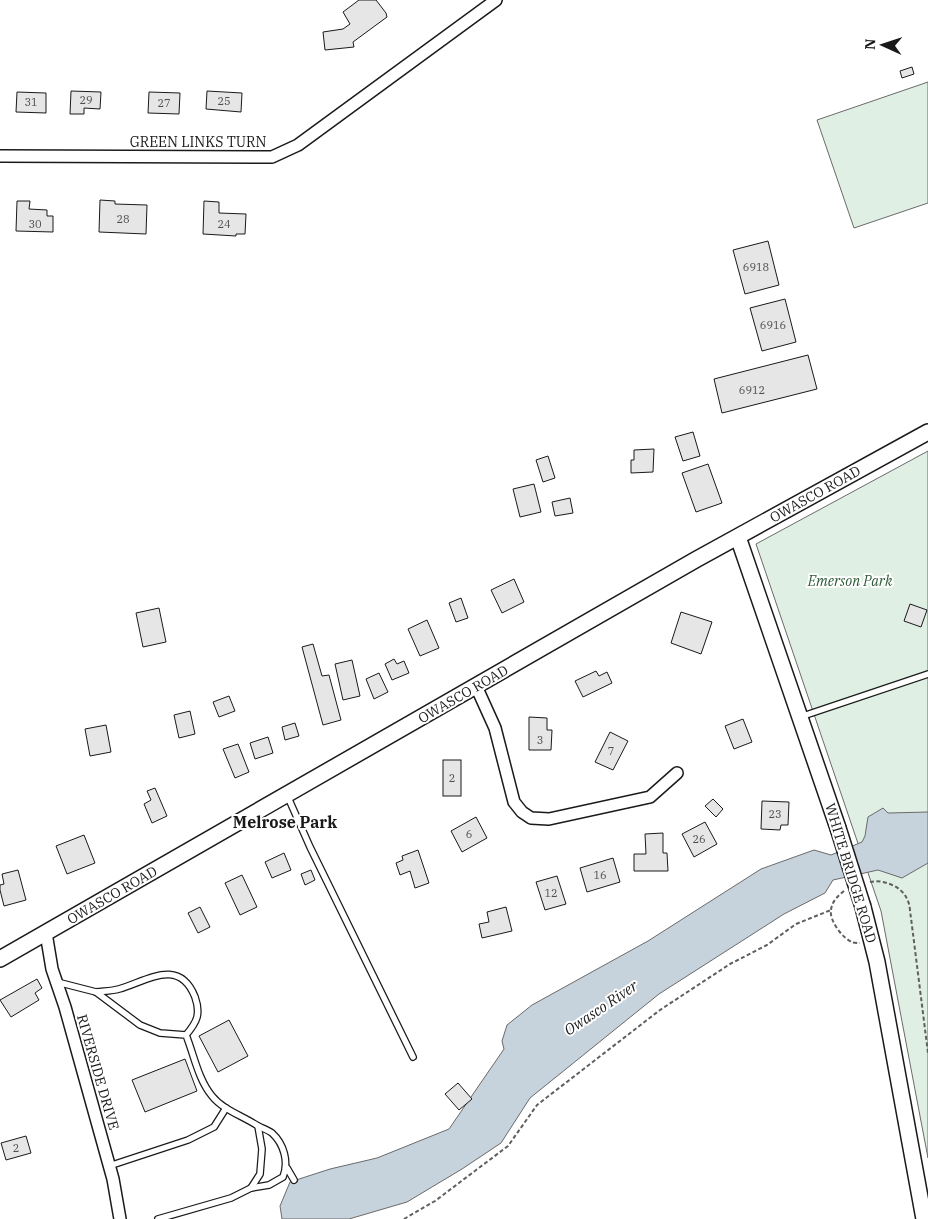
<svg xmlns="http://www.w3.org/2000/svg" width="928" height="1219" viewBox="0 0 928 1219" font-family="'IBM Plex Serif',serif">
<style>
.green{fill:#e0efe3;stroke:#6a6a6a}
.water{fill:#c6d2dc;stroke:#6a6a6a}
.building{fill:#e6e6e6;stroke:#1a1a1a}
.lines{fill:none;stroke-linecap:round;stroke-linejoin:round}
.lane-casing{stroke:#1a1a1a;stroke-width:8}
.street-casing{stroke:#1a1a1a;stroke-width:14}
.secondary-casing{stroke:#1a1a1a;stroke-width:18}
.path{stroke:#5f5f5f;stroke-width:2;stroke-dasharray:4 2.5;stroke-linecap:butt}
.lane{stroke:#fff;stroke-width:5.5}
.street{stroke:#fff;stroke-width:11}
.secondary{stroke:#fff;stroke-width:15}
.secondary-bridge-casing{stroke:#1a1a1a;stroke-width:18;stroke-linecap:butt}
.secondary-bridge{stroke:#fff;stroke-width:15}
.labels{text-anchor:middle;stroke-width:4;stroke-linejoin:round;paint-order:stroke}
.number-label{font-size:11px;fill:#4d4d4d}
.street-label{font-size:14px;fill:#1a1a1a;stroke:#fff}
.park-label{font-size:14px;font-style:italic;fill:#2b5a34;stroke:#fff}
.water-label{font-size:15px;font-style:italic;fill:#1a1a1a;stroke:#fff}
.quarter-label{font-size:16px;font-weight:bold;fill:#1a1a1a;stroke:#fff}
</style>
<rect width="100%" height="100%" fill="#fff"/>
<g class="green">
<path d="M 928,82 L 928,203 L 854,228 L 817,120 Z"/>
<path d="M 928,451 L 928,1158 L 881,911 L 756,544 Z"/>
</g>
<path class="water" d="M 883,808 L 888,813 L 928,812 L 928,863 L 902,878 L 878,870 L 833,880 L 825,893 L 784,914 L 659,994 L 530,1098 L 501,1143 L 462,1169 L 407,1202 L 349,1219 L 282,1219 L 280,1206 L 290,1182 L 330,1169 L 377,1158 L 449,1129 L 504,1049 L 502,1041 L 507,1025 L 532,1005 L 648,941 L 761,869 L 814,850 L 831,855 L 862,842 L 865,836 L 868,817 Z"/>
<g class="building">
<path d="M 359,0 L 376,0 L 386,13 L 387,17 L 353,42 L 354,47 L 325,50 L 323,32 L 343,29 L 350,24 L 343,12 Z"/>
<path d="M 912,67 L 914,74 L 902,78 L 900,71 Z"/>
<path d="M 71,91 L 101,92 L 100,109 L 84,108 L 84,114 L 70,114 Z"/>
<path d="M 207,91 L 242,93 L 241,112 L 206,109 Z"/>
<path d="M 17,92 L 46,93 L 46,113 L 16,112 Z"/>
<path d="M 149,92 L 180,93 L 179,114 L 148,113 Z"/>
<path d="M 100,200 L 115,201 L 115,204 L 147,205 L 146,234 L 99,232 Z"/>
<path d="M 17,201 L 30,201 L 29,209 L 47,210 L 47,216 L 53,216 L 53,232 L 16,231 Z"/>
<path d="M 204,201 L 219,202 L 219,213 L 246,214 L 245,234 L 236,234 L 236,236 L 203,234 Z"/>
<path d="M 768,241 L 779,285 L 745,294 L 733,250 Z"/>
<path d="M 785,299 L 796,342 L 762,351 L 750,308 Z"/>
<path d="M 808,355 L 817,389 L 722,413 L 714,379 Z"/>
<path d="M 693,432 L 700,456 L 683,461 L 675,437 Z"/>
<path d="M 654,449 L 653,472 L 631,473 L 631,460 L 634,460 L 634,450 Z"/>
<path d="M 548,456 L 555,478 L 543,482 L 536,460 Z"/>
<path d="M 708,464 L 722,503 L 696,512 L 682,473 Z"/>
<path d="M 534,484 L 541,512 L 520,517 L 513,489 Z"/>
<path d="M 570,498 L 573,513 L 555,516 L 552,502 Z"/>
<path d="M 514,579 L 524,602 L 502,613 L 491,590 Z"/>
<path d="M 461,598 L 468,618 L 456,622 L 449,603 Z"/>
<path d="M 910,604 L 927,610 L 921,627 L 904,621 Z"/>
<path d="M 159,608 L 166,642 L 143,647 L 136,613 Z"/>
<path d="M 681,612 L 712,622 L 701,654 L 671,643 Z"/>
<path d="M 427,620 L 439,648 L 420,656 L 408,629 Z"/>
<path d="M 313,644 L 322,676 L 329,675 L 341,720 L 323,725 L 302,647 Z"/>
<path d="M 394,659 L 397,664 L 404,661 L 409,673 L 392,680 L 385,664 Z"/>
<path d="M 352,660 L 360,696 L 343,700 L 335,664 Z"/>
<path d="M 596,671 L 599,676 L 607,672 L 612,683 L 583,697 L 575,681 Z"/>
<path d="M 379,673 L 388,692 L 374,699 L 366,679 Z"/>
<path d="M 229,696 L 235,711 L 219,717 L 213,702 Z"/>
<path d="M 190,711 L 195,734 L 179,738 L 174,715 Z"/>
<path d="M 529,717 L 547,718 L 547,730 L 552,730 L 551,750 L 529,750 Z"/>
<path d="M 743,719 L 752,742 L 734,749 L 725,726 Z"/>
<path d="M 295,723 L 299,736 L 285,740 L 282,727 Z"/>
<path d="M 106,725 L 111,752 L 90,756 L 85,729 Z"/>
<path d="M 610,732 L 628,741 L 613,770 L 595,762 Z"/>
<path d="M 268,737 L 273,753 L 255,759 L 250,743 Z"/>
<path d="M 238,744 L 249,772 L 235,778 L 223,749 Z"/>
<rect x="443" y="760" width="18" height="36"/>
<path d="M 155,788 L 167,816 L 152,823 L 144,804 L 151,800 L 147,791 Z"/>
<path d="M 713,799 L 723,809 L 716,817 L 705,806 Z"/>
<path d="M 762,801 L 789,802 L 788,825 L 781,825 L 780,830 L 761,829 Z"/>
<path d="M 476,817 L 487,838 L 462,852 L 451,831 Z"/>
<path d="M 705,822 L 717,844 L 694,857 L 682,834 Z"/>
<path d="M 663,833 L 663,853 L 667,853 L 668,871 L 634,871 L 634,854 L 646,854 L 645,834 Z"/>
<path d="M 84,835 L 95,863 L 67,874 L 56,846 Z"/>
<path d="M 418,850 L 429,883 L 415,888 L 410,871 L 400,875 L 396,863 L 403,860 L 402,856 Z"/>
<path d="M 284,853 L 291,870 L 272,878 L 265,862 Z"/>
<path d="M 613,858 L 620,882 L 587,892 L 580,868 Z"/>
<path d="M 18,870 L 26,900 L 4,906 L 0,890 L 0,885 L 4,884 L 2,874 Z"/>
<path d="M 311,870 L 315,880 L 305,885 L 301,874 Z"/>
<path d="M 242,875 L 257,907 L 240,915 L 225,883 Z"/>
<path d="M 557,876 L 566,904 L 545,910 L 536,882 Z"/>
<path d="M 200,907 L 210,927 L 198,933 L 188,913 Z"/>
<path d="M 506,907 L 512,931 L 482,938 L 479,924 L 489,922 L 487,912 Z"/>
<path d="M 37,979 L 42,988 L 35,993 L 39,1000 L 11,1017 L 0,1000 Z"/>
<path d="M 229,1020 L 248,1056 L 218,1072 L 199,1036 Z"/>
<path d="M 185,1059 L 197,1091 L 145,1112 L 132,1080 Z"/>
<path d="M 458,1083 L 472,1099 L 459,1110 L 445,1094 Z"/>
<path d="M 26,1136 L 31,1153 L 6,1160 L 1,1143 Z"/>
</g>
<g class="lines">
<defs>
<g id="lane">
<path d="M 800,717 L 928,674"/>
<path d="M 287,795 L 310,847 L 413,1057"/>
<path d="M 57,982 L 96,992 L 140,1025 L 160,1033 L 186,1035 C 194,1055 198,1079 212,1096 C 223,1110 243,1116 258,1126 L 262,1149 L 260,1174 L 251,1188 L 231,1198 L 158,1219"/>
<path d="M 96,992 C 104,991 112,991 119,989 C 147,981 179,957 195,997 C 201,1014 197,1022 186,1035"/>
<path d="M 109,1166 L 188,1140 L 214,1127 L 226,1108"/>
<path d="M 287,1168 L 294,1180"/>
<path d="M 251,1188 L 269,1185 L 283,1177 C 289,1162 284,1144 272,1133 C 268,1130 262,1128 258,1126"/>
</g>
<g id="street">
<path d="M 0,156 L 272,157 L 298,145 L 496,0"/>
<path d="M 476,686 L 495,728 L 514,802 L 522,812 L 531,818 L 549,819 L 650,797 L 677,773"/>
<path d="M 46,933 L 52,969 L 65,1007 L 113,1179 L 120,1219"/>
</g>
<g id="secondary">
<path d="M 738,537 L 838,828"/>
<path d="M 863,907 L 877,962 L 924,1219"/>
<path d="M 0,959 L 697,559 L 928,432"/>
</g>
</defs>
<use href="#lane" class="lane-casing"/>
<use href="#street" class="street-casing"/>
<use href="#secondary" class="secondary-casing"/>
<g class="path">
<path d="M 870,882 C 882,879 902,886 907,899 C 910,904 910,912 911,918 L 928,1053"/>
<path d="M 844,891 C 838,896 832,901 831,910 C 829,920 842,938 852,942 C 853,943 858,943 860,943"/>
<path d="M 404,1219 L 435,1201 L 508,1146 L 537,1105 L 660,1010 L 730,964 L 767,945 L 796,924 L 831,910"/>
</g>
<use href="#lane" class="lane"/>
<use href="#street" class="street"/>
<use href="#secondary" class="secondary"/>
<defs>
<path id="secondary-bridge" d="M 838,828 L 863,907"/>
</defs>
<use href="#secondary-bridge" class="secondary-bridge-casing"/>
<use href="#secondary-bridge" class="secondary-bridge"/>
</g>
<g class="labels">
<g class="number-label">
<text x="86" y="104">29</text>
<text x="224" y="105">25</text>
<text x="31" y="106">31</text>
<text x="164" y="107">27</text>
<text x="123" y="223">28</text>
<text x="35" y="228">30</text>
<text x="224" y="228">24</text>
<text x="756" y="271">6918</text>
<text x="773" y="329">6916</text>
<text x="752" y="394">6912</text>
<text x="540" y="744">3</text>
<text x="611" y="755">7</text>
<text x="452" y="782">2</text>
<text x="775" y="818">23</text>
<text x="469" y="838">6</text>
<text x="699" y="843">26</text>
<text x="600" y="879">16</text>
<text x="551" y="897">12</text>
<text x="16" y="1152">2</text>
</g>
<g class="street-label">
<text x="198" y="147">GREEN LINKS TURN</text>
<text transform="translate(815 494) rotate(-29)" y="5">OWASCO ROAD</text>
<text transform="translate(463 694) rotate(-30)" y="5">OWASCO ROAD</text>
<text transform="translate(851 873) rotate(73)" y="5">WHITE BRIDGE ROAD</text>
<text transform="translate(112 895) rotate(-30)" y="5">OWASCO ROAD</text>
<text transform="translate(98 1072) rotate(74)" y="5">RIVERSIDE DRIVE</text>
</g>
<g class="park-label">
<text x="850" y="586">Emerson Park</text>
</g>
<g class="water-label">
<text transform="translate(601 1008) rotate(-34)" y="5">Owasco River</text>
</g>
<g class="quarter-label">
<text x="285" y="828">Melrose Park</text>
</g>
</g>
<g transform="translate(883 45) rotate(273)" stroke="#ffffff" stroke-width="4" paint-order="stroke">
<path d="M0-4L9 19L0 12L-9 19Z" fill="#1a1a1a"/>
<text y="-8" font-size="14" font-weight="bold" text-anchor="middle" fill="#1a1a1a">N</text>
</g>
</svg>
